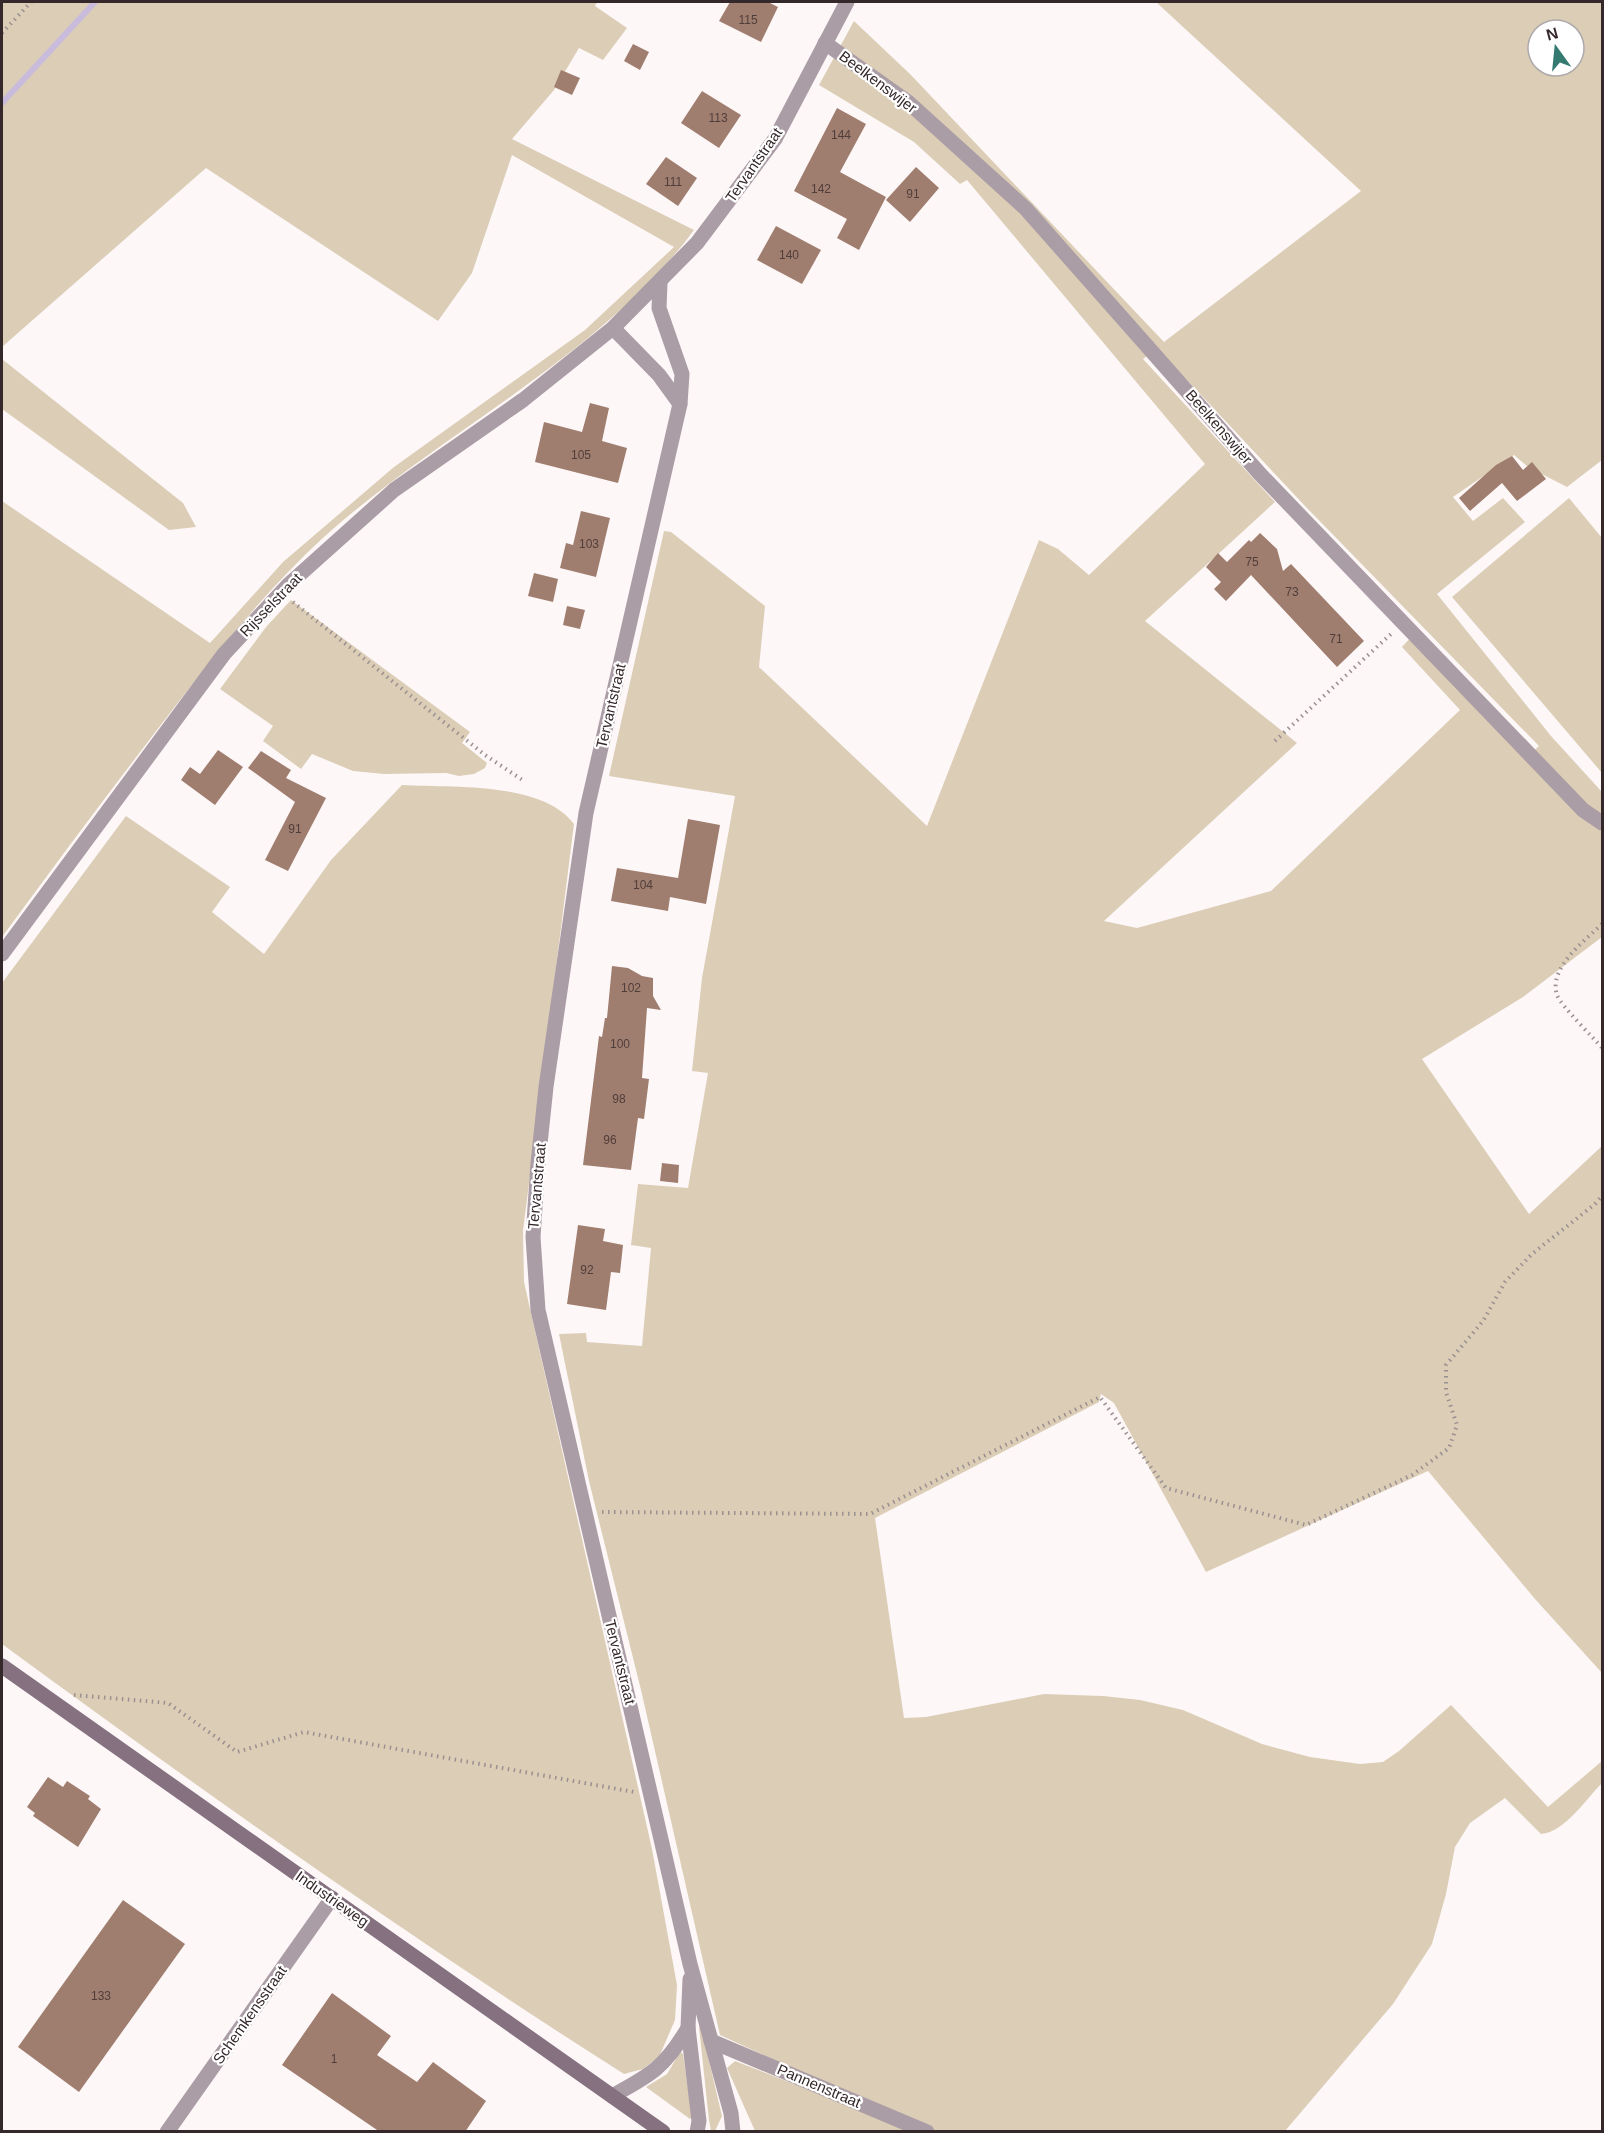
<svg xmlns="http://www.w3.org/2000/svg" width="1604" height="2133" viewBox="0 0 1604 2133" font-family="Helvetica,sans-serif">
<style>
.green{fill:#dcceb6;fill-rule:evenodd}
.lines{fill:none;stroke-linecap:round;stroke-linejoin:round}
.stream{stroke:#c8bbdc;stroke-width:6}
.building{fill:#a07e6f}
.path{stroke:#9a9091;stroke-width:4;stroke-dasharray:1.5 4.5;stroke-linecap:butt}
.minor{stroke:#ab9da6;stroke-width:15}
.secondary{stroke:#85717f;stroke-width:15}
.labels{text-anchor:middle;stroke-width:4.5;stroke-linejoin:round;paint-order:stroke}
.number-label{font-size:12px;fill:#503e3b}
.street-label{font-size:15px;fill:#35282a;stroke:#fff}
</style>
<rect width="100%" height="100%" fill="#fef7f8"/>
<g class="green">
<path d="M 2,2 L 597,2 L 595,6 L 627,28 L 603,60 L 579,48 L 554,90 L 512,139 L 694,230 C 602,355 441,432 325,536 C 267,589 218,651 170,713 C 113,787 57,862 2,937 L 2,501 L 210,643 L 283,562 L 394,467 L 585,330 L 674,247 L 512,155 L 472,273 L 438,321 L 206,168 L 2,347 Z"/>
<path d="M 1156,2 L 1602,2 L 1602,460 L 1567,487 L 1528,467 L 1514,455 L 1453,497 L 1473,521 L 1503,498 L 1525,522 L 1437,594 L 1551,736 L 1602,792 L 1602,937 L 1523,997 L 1422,1059 L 1529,1214 L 1602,1146 L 1602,1673 L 1535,1599 L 1428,1471 L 1206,1572 L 1114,1403 L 1101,1394 L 1099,1402 L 875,1518 L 904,1718 L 926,1717 L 1044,1694 L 1103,1696 L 1140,1700 L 1183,1710 L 1262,1744 L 1310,1757 L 1360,1764 L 1383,1762 L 1399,1751 L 1451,1705 L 1548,1807 L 1602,1761 L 1602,1783 C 1586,1799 1565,1832 1541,1834 L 1505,1798 L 1470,1823 L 1455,1847 L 1446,1894 L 1432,1944 L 1393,2004 L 1285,2131 L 755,2131 L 727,2068 L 735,2061 L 794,2084 L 798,2071 L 720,2035 L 641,1690 L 589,1481 L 559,1334 L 586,1333 L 587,1342 L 642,1346 L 651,1248 L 631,1245 L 638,1184 L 688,1188 L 708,1073 L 692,1071 L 702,978 L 735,796 L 609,776 L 664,531 L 671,532 L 765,606 L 759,667 L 927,826 L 1039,540 L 1058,549 L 1089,575 L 1205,464 L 967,180 L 960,184 L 914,142 L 819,85 L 854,21 L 911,75 L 1164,342 L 1361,191 ZM 1538,30 L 1574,30 L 1574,66 L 1538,66 ZM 1157,348 L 1305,506 L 1539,746 L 1527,757 L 1413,635 L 1402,647 L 1460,710 L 1271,891 L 1137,928 L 1104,921 L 1297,743 L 1145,621 L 1275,502 L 1143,359 Z"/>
<path d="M 2,359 L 183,503 L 196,527 L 169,530 L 2,409 Z"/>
<path d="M 1569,498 L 1602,538 L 1602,773 L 1452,597 Z"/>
<path d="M 291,600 L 470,732 L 462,743 L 487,763 L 485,768 L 474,774 L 459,776 L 446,773 L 384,774 L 353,771 L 312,754 L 301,769 L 263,741 L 273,726 L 220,689 L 266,627 Z"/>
<path d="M 402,785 C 452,788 542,781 574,824 L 523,1231 L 524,1282 L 652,1849 L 677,1985 L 675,2020 L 659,2057 L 643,2069 L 624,2074 C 411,1939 205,1793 2,1644 L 2,983 L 126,816 L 230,887 L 212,912 L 264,954 L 331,860 Z"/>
<path d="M 699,2027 L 701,2027 L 722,2116 L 715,2131 L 711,2131 L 709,2120 Z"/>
<path d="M 680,2052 L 683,2054 L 692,2117 L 690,2119 L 646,2087 L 667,2074 Z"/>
</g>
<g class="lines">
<path class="stream" d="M 2,103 L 95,2"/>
</g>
<g class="building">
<path d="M 730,2 L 768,2 L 778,7 L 761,42 L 719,21 Z"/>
<path d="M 633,44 L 649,52 L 640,70 L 624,61 Z"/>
<path d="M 561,70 L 580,78 L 572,95 L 554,87 Z"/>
<path d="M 702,91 L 741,115 L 719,148 L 681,123 Z"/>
<path d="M 837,108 L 866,124 L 840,172 L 886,197 L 859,250 L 837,238 L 847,219 L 794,191 Z"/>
<path d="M 666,157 L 697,178 L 678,206 L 646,184 Z"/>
<path d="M 916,167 L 939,188 L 910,222 L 886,200 Z"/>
<path d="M 776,226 L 821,250 L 802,284 L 757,260 Z"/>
<path d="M 590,403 L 609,408 L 602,441 L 627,448 L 618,483 L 535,462 L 544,422 L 582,432 Z"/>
<path d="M 1512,456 L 1523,470 L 1532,462 L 1546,479 L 1517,501 L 1502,483 L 1470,511 L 1459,498 L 1496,465 Z"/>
<path d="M 581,511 L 610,518 L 596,577 L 560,568 L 566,543 L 573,545 Z"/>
<path d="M 1260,533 L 1277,549 L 1283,571 L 1291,564 L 1364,641 L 1337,667 L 1251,575 L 1226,601 L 1214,589 L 1221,582 L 1206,567 L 1218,553 L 1227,562 L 1249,540 L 1251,542 Z"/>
<path d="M 534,573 L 558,579 L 553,602 L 528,596 Z"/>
<path d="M 567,606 L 585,610 L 580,629 L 563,625 Z"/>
<path d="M 218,750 L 243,767 L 215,805 L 181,780 L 190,767 L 200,774 Z"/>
<path d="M 261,751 L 291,770 L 286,778 L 326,798 L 288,871 L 265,860 L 295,802 L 248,768 Z"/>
<path d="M 688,819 L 720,825 L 706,904 L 670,897 L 668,911 L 611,901 L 617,868 L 678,878 Z"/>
<path d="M 612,966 L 628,968 L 642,976 L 653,978 L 653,996 L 661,1010 L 647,1008 L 642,1078 L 649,1079 L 644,1119 L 638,1118 L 631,1170 L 583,1165 L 599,1036 L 602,1037 L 605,1018 L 607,1018 Z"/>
<path d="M 662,1163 L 679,1165 L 678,1183 L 660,1181 Z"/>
<path d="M 578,1225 L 605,1229 L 603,1241 L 623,1245 L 620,1273 L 611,1272 L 606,1310 L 567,1304 Z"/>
<path d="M 48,1777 L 63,1787 L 67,1781 L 90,1796 L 88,1799 L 101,1809 L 78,1847 L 33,1816 L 35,1813 L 27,1807 Z"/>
<path d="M 123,1900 L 185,1944 L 79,2092 L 18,2047 Z"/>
<path d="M 332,1993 L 391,2036 L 377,2055 L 417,2082 L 433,2062 L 486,2101 L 465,2132 L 380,2132 L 282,2065 Z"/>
</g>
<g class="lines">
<g class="path">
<path d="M 2,33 L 31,2"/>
<path d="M 293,602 L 485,755 L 524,781"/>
<path d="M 1275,741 L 1392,633"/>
<path d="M 1602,924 C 1586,940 1548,967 1557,995 C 1561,1006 1593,1037 1602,1048"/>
<path d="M 602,1512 L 870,1514 L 1100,1397 L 1166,1488 L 1306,1525 L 1412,1475 L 1449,1448 L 1457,1425 L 1446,1392 L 1446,1365 L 1483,1321 L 1505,1282 L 1532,1254 L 1595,1204 L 1602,1196"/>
<path d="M 74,1695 L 168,1703 L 237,1752 L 304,1732 L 634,1792"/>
</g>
<g class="minor">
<path d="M 825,43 L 908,102 L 1026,209 L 1260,474 L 1583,810 L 1602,823"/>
<path d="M 660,283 L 659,308 L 682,374 L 680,404 L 586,813 L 546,1087 L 538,1163 L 533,1237 L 538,1310 L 690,1964 L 731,2113 L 733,2132"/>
<path d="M 613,328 L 659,375 L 680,404"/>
<path d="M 2,954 L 224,654 L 288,585 L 394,490 L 523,400 L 613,328 L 697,243 L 775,139 L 847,2"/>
<path d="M 690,1979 L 688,2028 L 699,2121 L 697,2132"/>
<path d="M 711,2041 L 927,2132"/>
<path d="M 612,2096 C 651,2075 665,2067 688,2028"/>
<path d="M 167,2132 L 332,1898"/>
</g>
<path class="secondary" d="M 2,1666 L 663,2132"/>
</g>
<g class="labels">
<g class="number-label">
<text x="748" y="24">115</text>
<text x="718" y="122">113</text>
<text x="841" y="139">144</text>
<text x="673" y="186">111</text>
<text x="821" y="193">142</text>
<text x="913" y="198">91</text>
<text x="789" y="259">140</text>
<text x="581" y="459">105</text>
<text x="589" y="548">103</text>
<text x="1252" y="566">75</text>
<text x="1292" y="596">73</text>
<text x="1336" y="643">71</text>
<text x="295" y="833">91</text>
<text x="643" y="889">104</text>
<text x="631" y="992">102</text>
<text x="620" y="1048">100</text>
<text x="619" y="1103">98</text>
<text x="610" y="1144">96</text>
<text x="587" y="1274">92</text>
<text x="101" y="2000">133</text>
<text x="334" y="2063">1</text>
</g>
<g class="street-label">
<text transform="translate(878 82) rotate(37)" y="5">Beelkenswijer</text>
<text transform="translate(754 165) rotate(-55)" y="5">Tervantstraat</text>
<text transform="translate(1219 427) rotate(49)" y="5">Beelkenswijer</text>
<text transform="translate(271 605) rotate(-46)" y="5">Rijsselstraat</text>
<text transform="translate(611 706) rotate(-77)" y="5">Tervantstraat</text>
<text transform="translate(537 1186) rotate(-85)" y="5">Tervantstraat</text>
<text transform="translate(620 1662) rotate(76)" y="5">Tervantstraat</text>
<text transform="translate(332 1899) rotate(35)" y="5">Industrieweg</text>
<text transform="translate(250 2015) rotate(-55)" y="5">Schemkensstraat</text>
<text transform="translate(819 2086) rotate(23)" y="5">Pannenstraat</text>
</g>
</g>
<rect width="1604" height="2133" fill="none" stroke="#35282a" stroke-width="6"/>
<g transform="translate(1556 48) rotate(345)"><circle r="28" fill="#ffffff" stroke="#aea9aa" stroke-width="1.5"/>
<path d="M0-4.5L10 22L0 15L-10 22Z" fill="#347a70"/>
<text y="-9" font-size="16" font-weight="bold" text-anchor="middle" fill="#35282a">N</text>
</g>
</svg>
